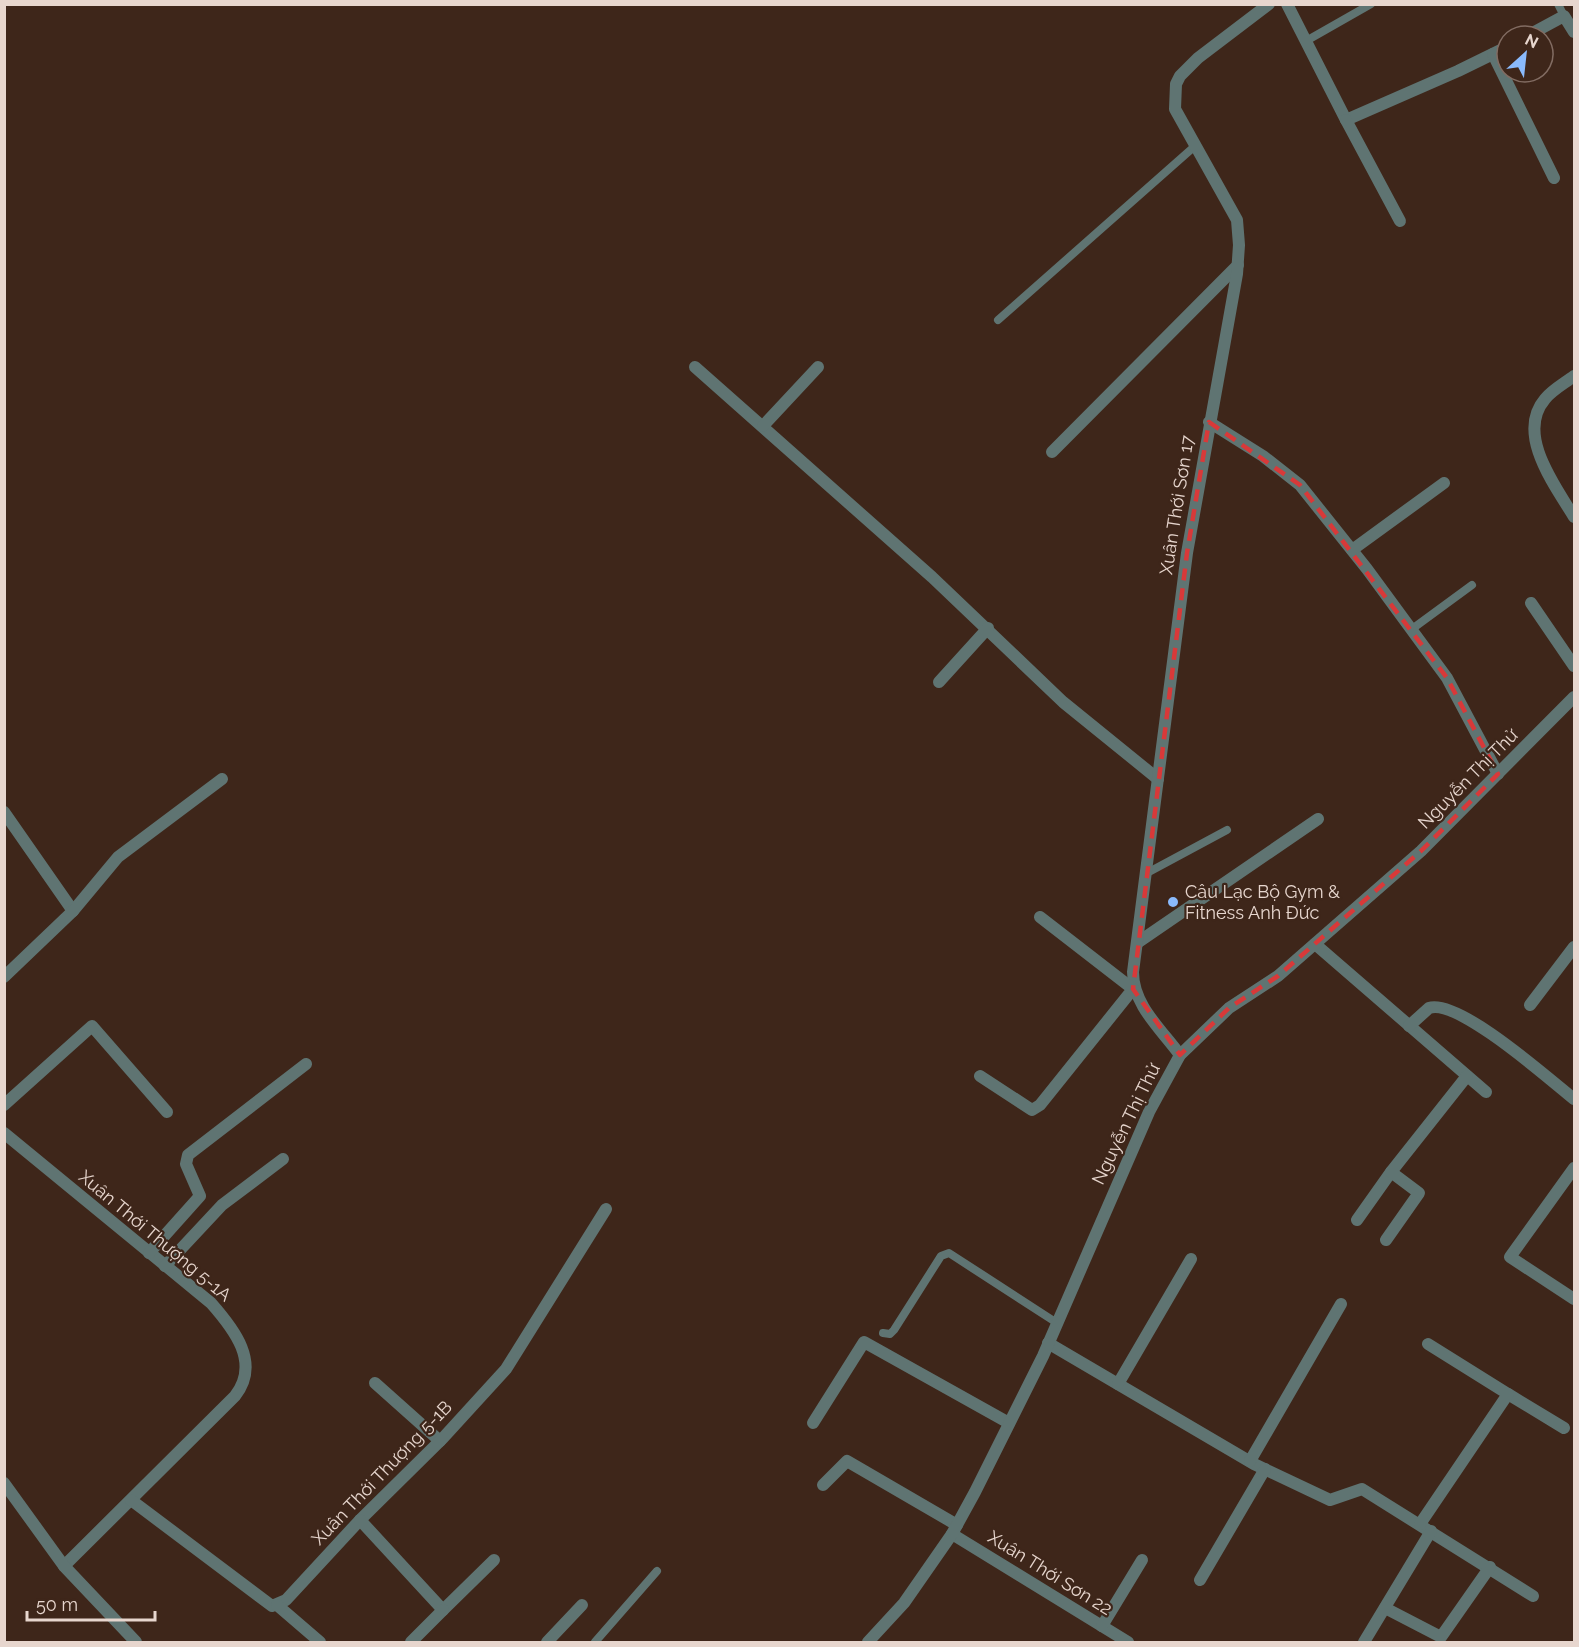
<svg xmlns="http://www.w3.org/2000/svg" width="1579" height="1647" viewBox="0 0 1579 1647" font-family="Raleway,sans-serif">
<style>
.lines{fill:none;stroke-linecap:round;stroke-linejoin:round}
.service{stroke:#5f7472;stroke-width:8}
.minor{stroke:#5f7472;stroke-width:12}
.tertiary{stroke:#5f7472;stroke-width:12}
.marked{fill:none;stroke:#d83939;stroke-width:4.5;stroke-dasharray:12 8;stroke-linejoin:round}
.poi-dot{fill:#8abafc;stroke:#3e261a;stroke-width:2}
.labels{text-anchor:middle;stroke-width:4.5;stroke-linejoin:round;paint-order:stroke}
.street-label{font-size:18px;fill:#e7d6ce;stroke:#3e261a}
.poi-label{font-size:18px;fill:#e7d6ce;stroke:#3e261a;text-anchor:start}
</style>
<rect width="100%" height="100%" fill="#3e261a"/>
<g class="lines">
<g class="service">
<path d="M 1558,4 L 1564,16"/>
<path d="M 1306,41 L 1371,4"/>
<path d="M 998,320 L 1195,146"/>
<path d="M 1412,629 L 1472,585"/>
<path d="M 1147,873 L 1227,830"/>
<path d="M 883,1333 L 890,1334 L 894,1330 L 941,1256 L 949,1253 L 1057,1323"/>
<path d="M 595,1642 L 657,1571"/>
</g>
<g class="minor">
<path d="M 1287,4 L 1346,120 L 1458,71 L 1507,47"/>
<path d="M 1527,36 L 1564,16 L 1574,32"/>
<path d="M 1493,54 L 1554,178"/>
<path d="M 1346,120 L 1400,221"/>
<path d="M 695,367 L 932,577 L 1063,702 L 1158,779"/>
<path d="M 1574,376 C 1565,383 1552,390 1545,399 C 1515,434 1556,487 1574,517"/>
<path d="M 1209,422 L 1263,456 L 1300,485 L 1367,569 L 1447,678 L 1498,774"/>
<path d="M 763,426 L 818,367"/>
<path d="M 1052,452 L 1238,265"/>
<path d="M 1352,550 L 1444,483"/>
<path d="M 1531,603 L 1574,666"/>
<path d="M 939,682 L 988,628"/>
<path d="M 4,812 L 73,911"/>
<path d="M 1137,943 L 1318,819"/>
<path d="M 1315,944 L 1486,1092"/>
<path d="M 4,977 L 73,911 L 118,857 L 222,779"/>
<path d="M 1530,1005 L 1574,947"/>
<path d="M 1409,1026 L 1429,1008 C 1458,998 1549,1079 1574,1099"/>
<path d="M 1180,1055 C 1161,1029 1133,1005 1133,972 L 1187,553 L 1237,274 L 1239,245 L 1237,220 L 1175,109 L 1176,84 L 1180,76 L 1198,58 L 1269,4"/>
<path d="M 980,1076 L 1032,1110 L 1040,1105 L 1133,989 L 1040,917"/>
<path d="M 4,1105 L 92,1026 L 167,1112"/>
<path d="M 4,1133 L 211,1303 C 234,1329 261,1363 235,1396 L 64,1566"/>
<path d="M 1574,1168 L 1510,1257 L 1574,1299"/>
<path d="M 1357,1220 L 1391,1172"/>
<path d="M 1386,1240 L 1419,1193 L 1391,1172 L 1467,1076"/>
<path d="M 149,1253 L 200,1196 L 186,1164 L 188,1155 L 306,1064"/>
<path d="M 165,1266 L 222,1205 L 283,1159"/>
<path d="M 1048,1343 L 1254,1464 L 1330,1500 L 1362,1489 L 1533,1596"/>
<path d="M 375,1383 L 440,1441"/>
<path d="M 1118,1384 L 1191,1259"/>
<path d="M 1508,1394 L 1564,1428"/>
<path d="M 813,1423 L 864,1342 L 1009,1423"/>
<path d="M 1250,1461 L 1341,1304"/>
<path d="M 4,1483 L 64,1566 L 136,1642"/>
<path d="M 823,1485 L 847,1461 L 957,1525"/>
<path d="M 131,1500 L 272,1606 L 286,1600 L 360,1520 L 443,1438 L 506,1369 L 606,1209"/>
<path d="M 360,1520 L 443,1610 L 494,1560"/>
<path d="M 1420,1524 L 1508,1394 L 1428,1344"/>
<path d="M 952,1534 L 1128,1642"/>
<path d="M 1200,1580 L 1265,1469"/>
<path d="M 277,1605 L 320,1642"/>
<path d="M 1385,1608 L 1441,1637 L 1490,1567"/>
<path d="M 1102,1626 L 1142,1560"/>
<path d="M 411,1642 L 443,1610"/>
<path d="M 547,1642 L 582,1605"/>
<path d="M 1364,1642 L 1431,1531"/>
</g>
<path class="tertiary" d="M 868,1642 L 904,1603 L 952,1534 L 975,1492 L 1043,1356 L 1149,1112 L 1180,1055 L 1229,1008 L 1278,976 L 1421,851 L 1574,697"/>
</g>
<path class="marked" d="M 1209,422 L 1300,485 L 1447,678 L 1498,774 L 1421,851 L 1278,976 L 1229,1008 L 1180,1055 L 1133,989 L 1187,553 Z"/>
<circle class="poi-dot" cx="1173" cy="902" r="6"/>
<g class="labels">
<g class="street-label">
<text transform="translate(1177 505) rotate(-81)" y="6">Xuân Thới Sơn 17</text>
<text transform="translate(1468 779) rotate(-45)" y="6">Nguyễn Thị Thử</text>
<text transform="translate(1126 1124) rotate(-64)" y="6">Nguyễn Thị Thử</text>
<text transform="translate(155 1236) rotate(40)" y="6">Xuân Thới Thượng 5-1A</text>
<text transform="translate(382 1473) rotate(-46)" y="6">Xuân Thới Thượng 5-1B</text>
<text transform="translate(1050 1573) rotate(32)" y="6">Xuân Thới Sơn 22</text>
</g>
<g class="poi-label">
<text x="1185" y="898">Câu Lạc Bộ Gym &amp;<tspan x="1185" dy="21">Fitness Anh Đức</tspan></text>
</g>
</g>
<rect width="1579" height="1647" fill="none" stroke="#e7d6ce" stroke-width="12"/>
<g transform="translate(1525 54) rotate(27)"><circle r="28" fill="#3e261a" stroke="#826c62" stroke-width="1.5"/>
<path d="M0-4.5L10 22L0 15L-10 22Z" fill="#8abafc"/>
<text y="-9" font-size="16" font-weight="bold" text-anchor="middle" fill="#e7d6ce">N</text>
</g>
<path d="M27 1611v9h128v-9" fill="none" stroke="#e7d6ce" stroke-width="3"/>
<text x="36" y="1611" font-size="18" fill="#e7d6ce" stroke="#3e261a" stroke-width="4.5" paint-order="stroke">50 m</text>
</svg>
